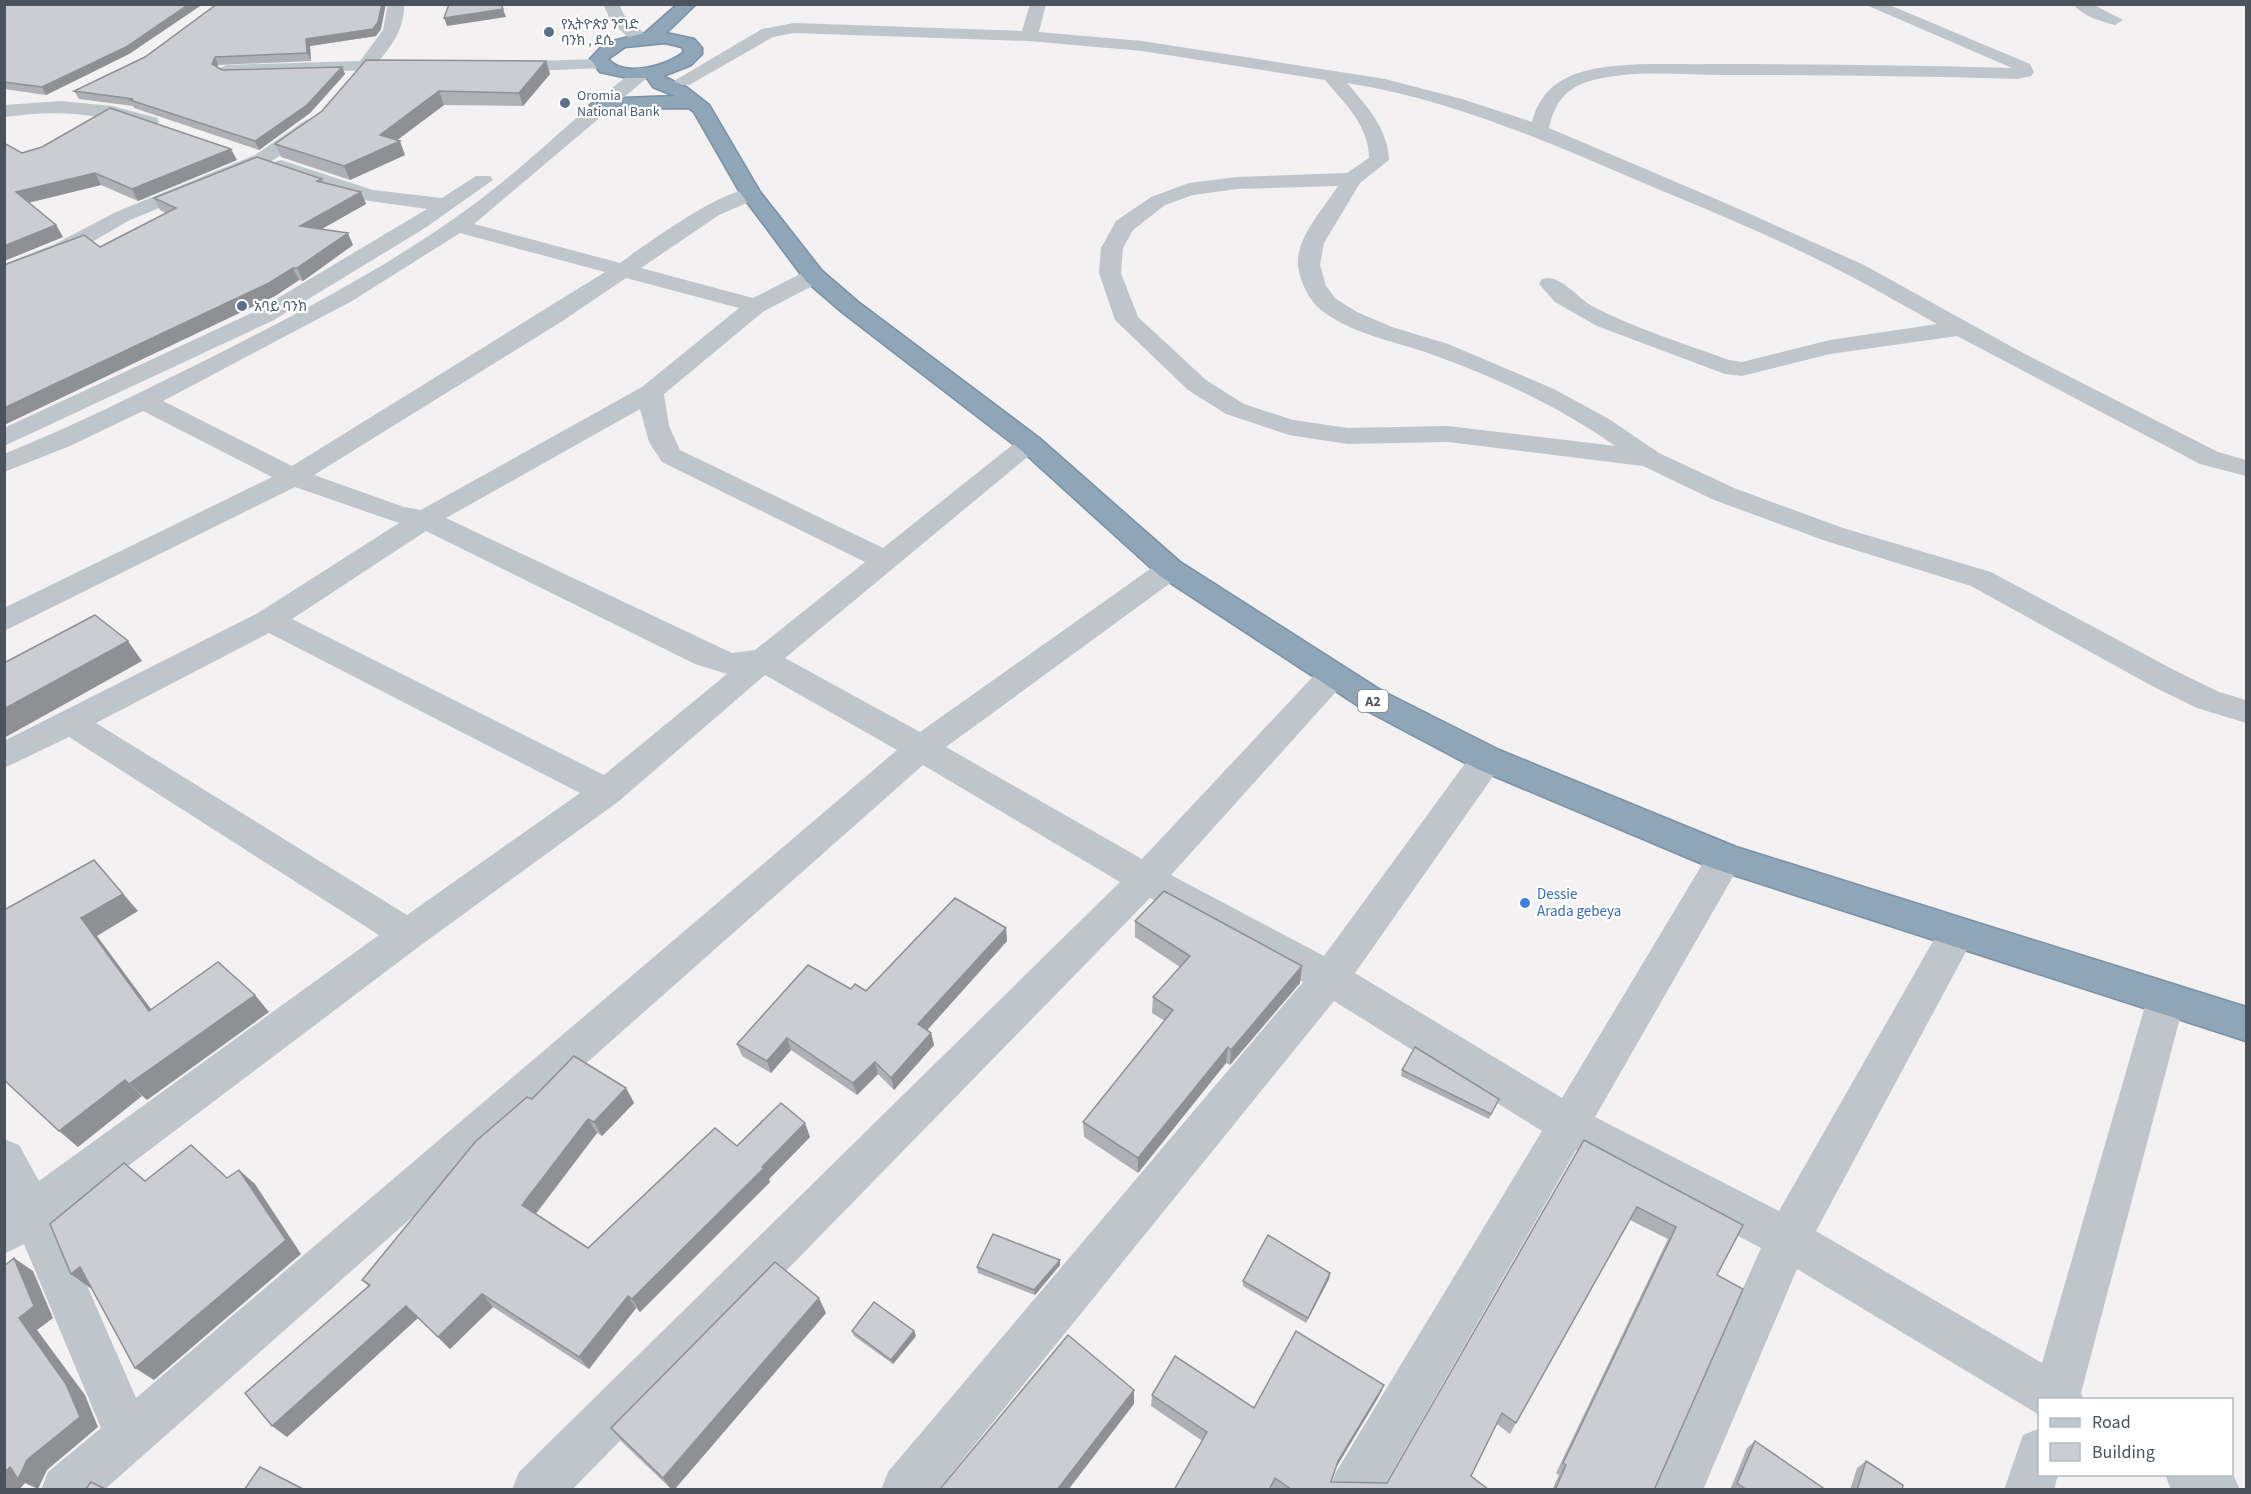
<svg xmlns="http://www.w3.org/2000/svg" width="2251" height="1494" viewBox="0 0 2251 1494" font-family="'Source Sans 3','Noto Sans Ethiopic',sans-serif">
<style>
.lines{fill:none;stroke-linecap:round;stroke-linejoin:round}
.highway-casing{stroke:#7a90a4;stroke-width:3}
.minor{fill:#bec5cb;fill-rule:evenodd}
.highway{fill:#8fa5b8;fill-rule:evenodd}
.wall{fill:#afb0b5}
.shaded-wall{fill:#8e9093}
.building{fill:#cbcdd2;stroke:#8e9093;stroke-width:1.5}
.service-dot{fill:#5c6f8a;stroke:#fff;stroke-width:2}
.shop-dot{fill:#3f7fe0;stroke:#fff;stroke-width:2}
.labels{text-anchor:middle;stroke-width:4.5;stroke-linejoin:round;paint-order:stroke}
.far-service-label{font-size:14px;fill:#4e5e75;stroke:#fff;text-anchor:start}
.shield{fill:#fff;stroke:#81878d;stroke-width:1.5}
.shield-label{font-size:14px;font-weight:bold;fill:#4b545c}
.shop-label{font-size:15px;fill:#366cbe;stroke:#fff;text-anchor:start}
</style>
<rect width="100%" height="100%" fill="#f3f1f1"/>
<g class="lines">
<defs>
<path id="highway" d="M 678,4 L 696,4 L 666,33 L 694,39 L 702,48 L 702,54 L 691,65 L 663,76 L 686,87 L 709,105 L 760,192 L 822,271 L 858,302 L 1039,438 L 1180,562 L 1382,691 L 1499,750 L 1736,847 L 2246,1007 L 2246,1041 L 1712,868 L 1475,768 L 1360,707 L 1160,576 L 1021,450 L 842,312 L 806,281 L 741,194 L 694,112 L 689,108 L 592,109 L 590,105 L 599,99 L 675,96 L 653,87 L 647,78 L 628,78 L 600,72 L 590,59 L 605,43 L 645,33 ZM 665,43 L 682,47 L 684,52 C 668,66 623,78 608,59 L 625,47 Z"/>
</defs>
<use href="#highway" class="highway-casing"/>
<g class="minor">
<path d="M 388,4 L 404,4 C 405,31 388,51 371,70 L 226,75 L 217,70 L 226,65 L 360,61 L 383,30 Z"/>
<path d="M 603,4 L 619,4 L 624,15 L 646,35 L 649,39 L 646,43 L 634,43 L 611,21 Z"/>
<path d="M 1030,4 L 1046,4 L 1039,32 L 1142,41 L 1385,79 L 1462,99 L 1532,122 C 1538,98 1552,83 1575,74 C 1613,60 1674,65 1715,64 C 1814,64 1913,65 2012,68 L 1864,4 L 1887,4 L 2030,64 L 2034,72 L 2031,76 L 2018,79 C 1919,76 1821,75 1723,75 C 1679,75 1629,69 1587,82 C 1563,90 1554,106 1549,128 L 1730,205 L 1864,265 L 2023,353 L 2218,452 L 2246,460 L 2246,476 L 2200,464 L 1957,336 L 1830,354 L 1742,376 L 1725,374 L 1597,326 L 1555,302 L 1539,284 L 1542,279 C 1561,274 1576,297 1592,306 C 1636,329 1683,343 1729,360 L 1742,362 L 1830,340 L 1937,324 C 1908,308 1879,291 1850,276 C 1780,239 1706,209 1634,179 C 1541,139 1448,99 1347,83 C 1367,106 1388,129 1389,160 L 1360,183 L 1324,243 L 1320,265 L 1326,286 L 1336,299 L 1357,312 L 1392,327 L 1448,344 L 1554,389 L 1609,419 L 1659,453 L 1734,488 L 1843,528 L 1991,572 L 2174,670 L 2219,692 L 2246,700 L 2246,723 L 2197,708 L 2152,686 L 1971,586 L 1823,540 L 1714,500 L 1643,466 L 1448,442 L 1348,444 L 1289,435 L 1226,414 L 1188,390 L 1115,320 L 1099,273 L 1101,248 L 1116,221 L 1151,197 L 1189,183 L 1237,177 L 1347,173 L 1369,158 C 1369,125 1344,103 1325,80 L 1142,51 L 1029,41 L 794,33 L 773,37 L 689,85 L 677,85 L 674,81 L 762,29 L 794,23 L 1022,31 ZM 1338,186 C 1324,208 1295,239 1298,266 C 1300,282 1309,300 1321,310 C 1353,335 1395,341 1431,354 C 1495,377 1560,407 1615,446 L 1448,426 L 1348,428 L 1293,420 L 1244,404 L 1206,380 L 1138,317 L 1121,273 L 1123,248 L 1133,230 L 1165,205 L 1193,195 L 1237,189 Z"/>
<path d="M 2073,4 L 2092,4 L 2123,20 L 2115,25 C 2100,21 2084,17 2073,4 Z"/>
<path d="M 600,59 L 609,64 L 606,68 L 503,72 L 494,67 L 503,62 Z"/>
<path d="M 642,68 L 648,69 L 651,73 L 648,77 L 474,224 L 620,263 C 646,245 729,182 758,190 L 761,194 L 758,198 L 719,215 L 641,268 L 753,298 L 806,271 L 822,271 L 825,276 L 822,281 L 764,311 L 664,394 L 669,426 L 680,450 L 883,548 L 1021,438 L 1030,436 L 1039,438 L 1043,444 L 785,658 L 920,732 L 1160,562 L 1170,560 L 1180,562 L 1184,569 L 1180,576 L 946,747 L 1142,859 L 1321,668 L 1332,665 L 1343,668 L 1348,676 L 1343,684 L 1171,875 L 1324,956 L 1475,750 L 1487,747 L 1499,750 L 1504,759 L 1499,768 L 1355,973 L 1562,1098 L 1712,848 L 1725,844 L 1738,848 L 1743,858 L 1738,868 L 1595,1117 L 1779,1211 L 1944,922 L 1957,918 L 1970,922 L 1976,933 L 1816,1231 L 2042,1363 L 2147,999 L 2152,987 L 2166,982 L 2180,987 L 2185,999 L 2081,1393 L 2084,1400 L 2040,1400 L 2038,1417 L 2036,1413 L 1797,1269 L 1703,1490 L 1653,1490 L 1761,1248 L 1576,1150 L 1382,1490 L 1329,1490 L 1336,1472 L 1542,1131 L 1334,1001 L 938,1490 L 881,1490 L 888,1472 L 1303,982 L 1150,898 L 572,1490 L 512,1490 L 519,1472 L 1120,882 L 923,765 L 104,1490 L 41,1490 L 48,1472 L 101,1428 L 24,1244 L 4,1254 L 4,1139 L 19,1145 L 39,1181 L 379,935 L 69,737 L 4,768 L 4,741 L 258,613 L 399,523 L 295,487 L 4,631 L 4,608 L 272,477 L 143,411 L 70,446 L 4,472 L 4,454 C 76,425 145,390 214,356 C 303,311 393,264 473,205 C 522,169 565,126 612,88 L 636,69 ZM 460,233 L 605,272 L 292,466 L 163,401 L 352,301 ZM 626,278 L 739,308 L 642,387 L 421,510 L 404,507 L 314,475 L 561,322 ZM 640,409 L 649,442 L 662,462 L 865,562 L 755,650 L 732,653 L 446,518 ZM 426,531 L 695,664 L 727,674 L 604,775 L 292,619 ZM 269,633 L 580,793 L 407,915 L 96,723 ZM 765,675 L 897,750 L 136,1398 L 58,1219 L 421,945 L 619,801 Z"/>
<path d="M 61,101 L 112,106 L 157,118 L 159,122 L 150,128 C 95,114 62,109 4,117 L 4,105 Z"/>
<path d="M 313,118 L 322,124 L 320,128 L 269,163 L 130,220 L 71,254 L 4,279 L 4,264 L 55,244 L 116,212 L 255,155 L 306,120 Z"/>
<path d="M 281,160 L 373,190 L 442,198 L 476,176 L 490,176 L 493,180 L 425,228 L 274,320 L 4,446 L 4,428 L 258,310 L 427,209 L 363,200 L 274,170 L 271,166 L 274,162 Z"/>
<path d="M 2040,1428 L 2040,1474 L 2058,1474 L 2054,1490 L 2004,1490 L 2023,1435 Z"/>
<path d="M 2232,1472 L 2240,1490 L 2171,1490 L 2165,1474 L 2232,1474 Z"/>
</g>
<use href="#highway" class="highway"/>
</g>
<g class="wall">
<path d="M 4,4 L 203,4 L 129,54 L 46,95 L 4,89 Z"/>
<path d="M 381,29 L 376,36 L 310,46 L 311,61 L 218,65 L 217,67 L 222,70 L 342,67 L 345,74 L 310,113 L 259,150 L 134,108 L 133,106 L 79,99 L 74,91 L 145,57 Z"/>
<path d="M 546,61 L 550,74 L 523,106 L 444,105 L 397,140 L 405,155 L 350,180 L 281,157 L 275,144 L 322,111 Z"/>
<path d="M 4,143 L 22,153 L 237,160 L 138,201 L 101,185 L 28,203 L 56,225 L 63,237 L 4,261 Z"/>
<path d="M 322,179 L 324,183 L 361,192 L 366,204 L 321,229 L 353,245 L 303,281 L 299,280 L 275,296 L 4,425 L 4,265 L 100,247 L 166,213 L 160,210 L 154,198 Z"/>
<path d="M 1135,921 L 1300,983 L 1230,1065 L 1226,1063 L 1138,1173 L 1084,1137 L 1083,1122 L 1165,1021 L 1152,1013 L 1153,997 L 1180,967 L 1135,937 Z"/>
<path d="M 1006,928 L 1007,941 L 927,1030 L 931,1033 L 934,1045 L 894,1090 L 878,1074 L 857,1095 L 791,1050 L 771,1073 L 742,1056 L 737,1044 L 851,989 L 866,991 Z"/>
<path d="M 1402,1070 L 1499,1099 L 1489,1119 L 1401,1076 Z"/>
<path d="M 626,1088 L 634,1103 L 602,1136 L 597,1133 L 536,1214 L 588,1248 L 737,1146 L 810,1137 L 769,1179 L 770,1182 L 640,1312 L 636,1308 L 589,1369 L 493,1307 L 450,1349 L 418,1318 L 287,1437 L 368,1286 L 362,1280 L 532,1099 Z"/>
<path d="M 1584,1140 L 1743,1225 L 1717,1275 L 1654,1490 L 1552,1490 L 1559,1475 L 1556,1473 L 1668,1239 L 1630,1220 L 1516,1423 L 1510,1434 L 1497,1424 L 1471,1476 L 1489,1490 L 1275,1490 L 1151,1406 L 1152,1395 L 1254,1408 L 1384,1385 L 1379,1396 L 1335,1469 L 1331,1482 L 1387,1483 Z"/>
<path d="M 1060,1260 L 1060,1265 L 1035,1295 L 978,1273 L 977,1267 Z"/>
<path d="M 1330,1273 L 1329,1279 L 1306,1323 L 1243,1286 L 1243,1281 Z"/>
<path d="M 826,1313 L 674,1490 L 672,1490 L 622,1442 L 611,1428 Z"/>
<path d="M 852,1331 L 914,1331 L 916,1336 L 893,1364 L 854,1336 Z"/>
<path d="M 1755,1441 L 1826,1490 L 1730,1490 L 1747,1448 Z"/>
<path d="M 1866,1461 L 1902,1490 L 1850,1490 L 1857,1468 Z"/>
</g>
<g class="shaded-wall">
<path d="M 189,4 L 203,4 L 129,54 L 46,95 L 42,87 Z"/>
<path d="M 382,4 L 386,4 L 381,29 L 376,36 L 310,46 L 311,61 L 307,53 L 306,39 Z"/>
<path d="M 503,9 L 506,17 L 447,26 L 444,18 Z"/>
<path d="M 215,57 L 218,65 L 215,71 L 212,64 Z"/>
<path d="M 546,61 L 550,74 L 523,106 L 519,93 Z"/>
<path d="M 342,67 L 345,74 L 310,113 L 259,150 L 255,141 Z"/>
<path d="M 439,91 L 444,105 L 388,147 L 400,141 L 405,155 L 350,180 L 344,166 L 380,135 Z"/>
<path d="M 231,149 L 237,160 L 138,201 L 132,189 Z"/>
<path d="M 95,173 L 101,185 L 23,204 L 16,192 Z"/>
<path d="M 361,192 L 366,204 L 306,238 L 300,226 Z"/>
<path d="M 56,225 L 63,237 L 4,261 L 4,246 Z"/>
<path d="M 348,233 L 353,245 L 303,281 L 297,268 Z"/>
<path d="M 293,268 L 299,280 L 275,296 L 4,425 L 4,408 Z"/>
<path d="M 128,641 L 142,661 L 4,738 L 4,709 Z"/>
<path d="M 94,860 L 138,911 L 97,936 L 165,1028 L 149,1011 L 81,918 Z"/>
<path d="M 1006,928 L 1007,941 L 921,1037 L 918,1024 Z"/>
<path d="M 1302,966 L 1300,983 L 1230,1065 L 1231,1050 Z"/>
<path d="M 255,995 L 269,1012 L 147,1100 L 129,1084 Z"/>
<path d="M 931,1033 L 934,1045 L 894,1090 L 891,1078 Z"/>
<path d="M 787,1038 L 791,1050 L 771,1073 L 767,1061 Z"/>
<path d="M 1228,1047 L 1226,1063 L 1138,1173 L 1138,1158 Z"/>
<path d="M 875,1062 L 878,1074 L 857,1095 L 853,1083 Z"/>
<path d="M 125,1080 L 142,1096 L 78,1147 L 59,1131 Z"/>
<path d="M 626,1088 L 634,1103 L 602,1136 L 594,1122 Z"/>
<path d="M 588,1119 L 597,1133 L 532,1218 L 522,1205 Z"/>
<path d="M 805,1123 L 810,1137 L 769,1179 L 770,1182 L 640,1312 L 632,1299 Z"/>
<path d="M 239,1170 L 255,1184 L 301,1254 L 154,1380 L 135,1368 Z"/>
<path d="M 14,1258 L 33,1271 L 53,1318 L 37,1330 L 85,1395 L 98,1427 L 47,1470 L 38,1489 L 25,1483 L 19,1490 L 4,1490 L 4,1473 L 19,1318 Z"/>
<path d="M 1060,1260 L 1060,1265 L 1035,1295 L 1034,1290 Z"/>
<path d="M 80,1267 L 99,1281 L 90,1288 L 71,1274 Z"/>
<path d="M 1330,1273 L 1329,1279 L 1306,1323 L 1308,1318 Z"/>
<path d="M 482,1294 L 493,1307 L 450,1349 L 438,1337 Z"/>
<path d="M 628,1296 L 636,1308 L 589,1369 L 579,1357 Z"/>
<path d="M 819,1298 L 826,1313 L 674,1490 L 672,1490 L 663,1478 Z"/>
<path d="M 406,1306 L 418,1318 L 287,1437 L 272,1426 Z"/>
<path d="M 914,1331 L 916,1336 L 893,1364 L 891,1360 Z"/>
<path d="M 1384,1385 L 1379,1396 L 1334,1471 L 1338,1461 Z"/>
<path d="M 1134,1390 L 1134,1404 L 1068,1490 L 1057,1490 Z"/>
</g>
<g class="building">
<path d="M 4,4 L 189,4 L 126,47 L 42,87 L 4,82 Z"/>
<path d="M 217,4 L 382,4 L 378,22 L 373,29 L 306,39 L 307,53 L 215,57 L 212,64 L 222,70 L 342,67 L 307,105 L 255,141 L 130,100 L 133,99 L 74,91 L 145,57 Z"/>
<path d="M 449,4 L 501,4 L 503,9 L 444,18 Z"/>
<path d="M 366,60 L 546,61 L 519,93 L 439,91 L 380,135 L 400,141 L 344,166 L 275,144 L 322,111 Z"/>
<path d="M 110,108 L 231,149 L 132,189 L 95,173 L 16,192 L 56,225 L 4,246 L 4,143 L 22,153 L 42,147 Z"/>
<path d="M 257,157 L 322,179 L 317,181 L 361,192 L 300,226 L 348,233 L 297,268 L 293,268 L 269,283 L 4,408 L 4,265 L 84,235 L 100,247 L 176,208 L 154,198 Z"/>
<path d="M 95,615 L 128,641 L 4,709 L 4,663 Z"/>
<path d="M 94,860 L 123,894 L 81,918 L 149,1011 L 218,962 L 255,995 L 129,1084 L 125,1080 L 59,1131 L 4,1080 L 4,910 Z"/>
<path d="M 1164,891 L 1302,966 L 1231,1050 L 1228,1047 L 1138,1158 L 1083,1122 L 1173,1010 L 1153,997 L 1190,956 L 1135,921 Z"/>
<path d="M 955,898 L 1006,928 L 918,1024 L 931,1033 L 891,1078 L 875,1062 L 853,1083 L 787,1038 L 767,1061 L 737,1044 L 808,965 L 851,989 L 855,984 L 866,991 Z"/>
<path d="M 1415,1047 L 1499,1099 L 1491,1114 L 1402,1070 Z"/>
<path d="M 574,1056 L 626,1088 L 594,1122 L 588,1119 L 522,1205 L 588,1248 L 715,1128 L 737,1146 L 781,1103 L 805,1123 L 762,1167 L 764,1168 L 632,1299 L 628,1296 L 579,1357 L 482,1294 L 438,1337 L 406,1306 L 272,1426 L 245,1393 L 370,1285 L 362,1280 L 476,1141 L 527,1097 L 532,1099 Z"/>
<path d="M 1584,1140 L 1743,1225 L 1717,1275 L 1743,1289 L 1654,1490 L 1555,1490 L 1566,1465 L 1563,1463 L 1676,1227 L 1637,1207 L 1516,1423 L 1502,1413 L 1471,1476 L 1489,1490 L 1292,1490 L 1275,1478 L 1269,1490 L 1174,1490 L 1207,1432 L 1152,1395 L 1175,1356 L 1254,1408 L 1296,1331 L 1384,1385 L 1338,1461 L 1331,1482 L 1387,1483 Z"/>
<path d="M 191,1145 L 227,1178 L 239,1170 L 286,1240 L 135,1368 L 80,1267 L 71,1274 L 50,1224 L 124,1163 L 145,1181 Z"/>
<path d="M 993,1234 L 1060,1260 L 1034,1290 L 977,1267 Z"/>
<path d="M 1268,1235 L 1330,1273 L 1308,1318 L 1243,1281 Z"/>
<path d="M 14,1258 L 34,1306 L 19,1318 L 66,1384 L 80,1417 L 27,1460 L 18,1479 L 10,1467 L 4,1473 L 4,1266 Z"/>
<path d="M 775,1262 L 819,1298 L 663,1478 L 611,1428 Z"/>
<path d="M 874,1302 L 914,1331 L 891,1360 L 852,1331 Z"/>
<path d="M 1068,1335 L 1134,1390 L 1057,1490 L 939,1490 Z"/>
<path d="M 1755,1441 L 1826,1490 L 1747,1490 L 1737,1483 Z"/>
<path d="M 1866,1461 L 1903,1485 L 1902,1490 L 1857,1490 Z"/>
<path d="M 260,1467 L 305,1490 L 244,1490 Z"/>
<path d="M 91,1482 L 107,1490 L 85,1490 Z"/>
</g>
<g class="service-dot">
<circle cx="549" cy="32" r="6"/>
<circle cx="565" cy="103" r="6"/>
<circle cx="242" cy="306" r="6"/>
</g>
<circle class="shop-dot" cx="1525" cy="903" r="6"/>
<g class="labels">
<g class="far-service-label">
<text x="561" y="29">የኢትዮጵያ ንግድ<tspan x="561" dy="16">ባንክ , ደሴ</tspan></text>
<text x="577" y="100">Oromia<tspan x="577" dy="16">National Bank</tspan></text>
<text x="254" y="311">አባይ ባንክ</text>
</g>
<rect class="shield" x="1358" y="690" width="30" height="22" rx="4.5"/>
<g class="shield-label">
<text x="1373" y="706">A2</text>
</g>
<g class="shop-label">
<text x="1537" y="899">Dessie<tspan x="1537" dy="17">Arada gebeya</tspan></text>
</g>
</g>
<rect width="2251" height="1494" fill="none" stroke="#4b545c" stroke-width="12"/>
<rect x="2038" y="1398" width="195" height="78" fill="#ffffff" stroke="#b7bbbe" stroke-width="1.5"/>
<rect x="2050" y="1418" width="30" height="9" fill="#bec5cb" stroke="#b7bbbe" stroke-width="1.5"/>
<text x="2092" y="1428" font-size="18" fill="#4b545c">Road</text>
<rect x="2050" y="1443" width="30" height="18" fill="#cbcdd2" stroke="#b7bbbe" stroke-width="1.5"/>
<text x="2092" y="1458" font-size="18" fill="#4b545c">Building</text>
</svg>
